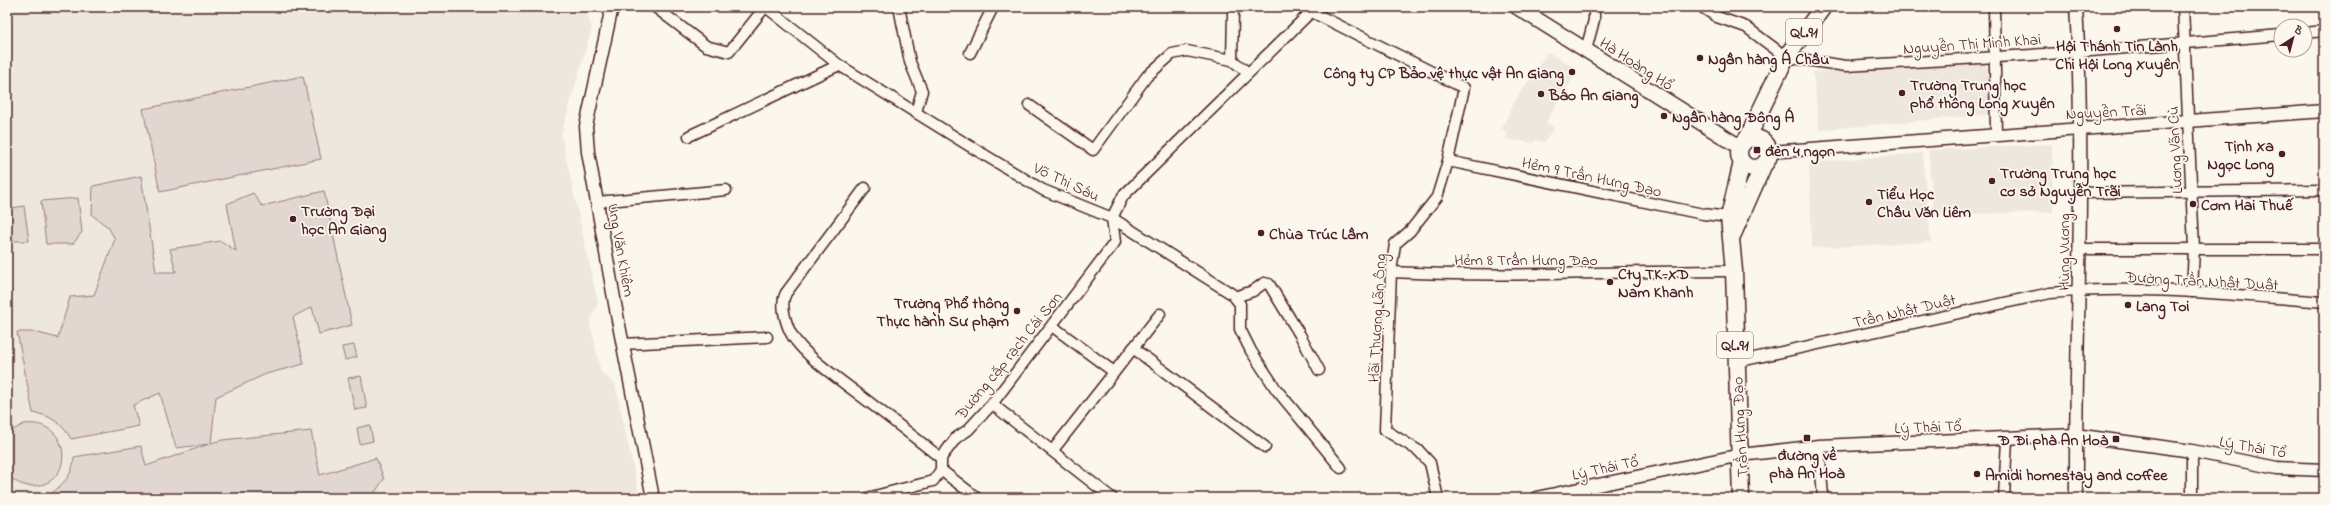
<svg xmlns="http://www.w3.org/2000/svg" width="2331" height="505" viewBox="0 0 2331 505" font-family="'Indie Flower',sans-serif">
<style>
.built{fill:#eee7de}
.green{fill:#e2d7d0;stroke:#967b7e}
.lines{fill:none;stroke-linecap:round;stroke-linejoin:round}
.minor-casing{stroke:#4a1f2b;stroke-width:13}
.tertiary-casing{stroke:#4a1f2b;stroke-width:15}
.secondary-casing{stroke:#4a1f2b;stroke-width:17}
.trunk-casing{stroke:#4a1f2b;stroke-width:19}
.minor{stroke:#fbf7ec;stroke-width:10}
.tertiary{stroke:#fbf7ec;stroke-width:12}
.secondary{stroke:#fbf7ec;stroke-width:14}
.trunk{stroke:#fbf7ec;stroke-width:16}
.poi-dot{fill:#4a1f2b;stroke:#fbf7ec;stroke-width:1.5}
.labels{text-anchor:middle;stroke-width:3.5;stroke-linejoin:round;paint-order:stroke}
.shield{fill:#fbf7ec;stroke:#7f6065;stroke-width:1}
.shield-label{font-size:15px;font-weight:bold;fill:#4a1f2b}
.street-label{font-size:16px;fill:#4a1f2b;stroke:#fbf7ec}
.poi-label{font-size:16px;font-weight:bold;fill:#4a1f2b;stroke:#fbf7ec;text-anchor:start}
</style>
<rect width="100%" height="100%" fill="#fbf7ec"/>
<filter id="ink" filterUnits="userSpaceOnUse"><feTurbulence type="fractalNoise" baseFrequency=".025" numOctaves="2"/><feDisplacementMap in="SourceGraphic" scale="8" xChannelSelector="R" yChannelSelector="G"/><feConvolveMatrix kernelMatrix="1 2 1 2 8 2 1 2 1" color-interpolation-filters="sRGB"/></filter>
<g filter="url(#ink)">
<g class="built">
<path d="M 7,7 L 565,7 L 586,12 L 592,28 L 561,135 L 598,303 L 590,322 L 601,372 L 615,384 L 640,498 L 7,498 Z"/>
<path d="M 1548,52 L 1578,70 L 1546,122 L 1554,128 L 1545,142 L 1535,140 L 1534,143 L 1506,139 L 1507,132 L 1502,129 L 1513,104 Z"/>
<path d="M 1986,60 L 1991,114 L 1819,130 L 1813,72 Z"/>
<path d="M 2052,144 L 2053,212 L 1934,215 L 1928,150 Z"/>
<path d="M 1922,153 L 1931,242 L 1812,248 L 1809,163 Z"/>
</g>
<g class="green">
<path d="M 303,76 L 321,159 L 160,192 L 143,109 Z"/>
<path d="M 141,176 L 156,272 L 176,272 L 170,249 L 221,241 L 236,251 L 227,204 L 253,193 L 262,206 L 324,191 L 352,325 L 319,334 L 312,307 L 293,317 L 304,364 L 266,374 L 216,397 L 211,443 L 222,440 L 311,431 L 320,475 L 376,458 L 384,479 L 371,498 L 50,498 L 49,496 C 62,484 73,477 74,457 L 141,446 L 146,466 L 209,444 L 176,448 L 160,393 L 133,405 L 139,426 L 71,439 C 63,424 49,414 33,413 L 17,332 L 34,332 L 58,338 L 70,297 L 94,295 L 115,239 L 108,227 L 92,215 L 93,186 Z"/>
<path d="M 78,198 L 82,232 L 73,244 L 46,244 L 41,201 Z"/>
<path d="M 24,206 L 29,241 L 7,241 L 7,209 Z"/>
<path d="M 354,345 L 357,357 L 345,360 L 342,347 Z"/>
<path d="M 361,376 L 367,408 L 355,410 L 348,378 Z"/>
<path d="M 24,424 C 73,418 76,487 31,486 C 22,486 13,481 7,474 L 7,436 L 13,430 Z"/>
<path d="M 370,425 L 373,441 L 360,444 L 357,428 Z"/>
</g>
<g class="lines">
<defs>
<g id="minor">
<path d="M 655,7 L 706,46 L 729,52 L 765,7"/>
<path d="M 766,7 L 839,65 L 968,145 L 1043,190 L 1112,218 L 1232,294 L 1240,304 L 1240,329 L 1251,351 L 1276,389 L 1341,468"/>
<path d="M 899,7 L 910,62 L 922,91 L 916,112"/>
<path d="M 1302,7 L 1464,88 L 1448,161 L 1437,197 L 1410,231 L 1395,244 L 1391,272 L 1385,430 L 1419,451 L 1430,463 L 1438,498"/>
<path d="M 1702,7 L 1717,17 L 1746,27 L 1786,57 L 1846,66 L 2079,52 L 2281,35"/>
<path d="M 1994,7 L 1996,134"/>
<path d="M 2183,7 L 2194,248 L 2192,292"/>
<path d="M 2305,33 L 2324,31"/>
<path d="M 1586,50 L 1594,20 L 1594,7"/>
<path d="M 970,53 L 993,7"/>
<path d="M 1232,60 L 1233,14"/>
<path d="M 1029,105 L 1093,150 L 1147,76 L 1172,54 L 1187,51 L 1232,60 L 1247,72"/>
<path d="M 689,136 L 839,65"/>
<path d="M 1448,161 L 1703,214 L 1729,217"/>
<path d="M 865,188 L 786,293 C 779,305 787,330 796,341 C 810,359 831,373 849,387 C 880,410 910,434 941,458"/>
<path d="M 2079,193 L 2324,190"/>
<path d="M 597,202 L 726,190"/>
<path d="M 1112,218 L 1123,196 L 1316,7"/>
<path d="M 2079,249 L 2324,249"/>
<path d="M 1391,272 C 1505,278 1619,271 1734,271"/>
<path d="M 1235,297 L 1253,291 L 1264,283 L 1269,284 L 1300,335 L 1319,370"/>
<path d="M 1052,326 L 1114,372"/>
<path d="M 622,344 L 767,337"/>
<path d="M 1133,348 L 1265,447"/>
<path d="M 1736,362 L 2050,293 C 2140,284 2233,295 2324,302"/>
<path d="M 992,404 L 1112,498"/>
<path d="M 1819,446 L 1823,498"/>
<path d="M 1053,450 L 1160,314"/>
<path d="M 2192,451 L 2192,498"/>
<path d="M 867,498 L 933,481 L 941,470"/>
<path d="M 977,498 L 941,470 L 941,458 L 956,438 L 968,430 L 992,404 L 1115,242 L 1112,218"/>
<path d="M 2004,498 L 2007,439"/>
</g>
<g id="tertiary">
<path d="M 612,7 L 586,126 L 588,152 L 617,315 L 653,498"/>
<path d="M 1770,152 L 2324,111"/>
<path d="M 1536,498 L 1741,455 L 1819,446 L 2075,435 L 2192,451 L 2277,468 L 2324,470"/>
<path d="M 2076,498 C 2075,334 2086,170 2076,7"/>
</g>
<path id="secondary" d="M 1517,7 L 1740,147"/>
<g id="trunk">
<circle cx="1754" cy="153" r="15"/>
<path d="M 1747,139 L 1786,57 L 1823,7"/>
<path d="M 1733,234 L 1763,166"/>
<path d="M 1741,498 L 1734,271 L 1729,217 L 1742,162"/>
</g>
</defs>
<use href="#minor" class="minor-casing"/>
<use href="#tertiary" class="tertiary-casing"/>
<use href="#secondary" class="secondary-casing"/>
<use href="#trunk" class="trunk-casing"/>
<use href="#minor" class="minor"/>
<use href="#tertiary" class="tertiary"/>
<use href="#secondary" class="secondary"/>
<use href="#trunk" class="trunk"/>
</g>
</g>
<g class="poi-dot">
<circle cx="2117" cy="29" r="4"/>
<circle cx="1700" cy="58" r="4"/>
<circle cx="1572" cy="72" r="4"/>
<circle cx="1902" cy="93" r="4"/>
<circle cx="1541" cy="94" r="4"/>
<circle cx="1664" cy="116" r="4"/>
<rect x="1753" y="146" width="8" height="8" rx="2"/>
<circle cx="2282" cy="154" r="4"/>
<circle cx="1992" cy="181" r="4"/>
<circle cx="1869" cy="202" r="4"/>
<circle cx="2193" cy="204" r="4"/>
<circle cx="293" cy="219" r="4"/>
<circle cx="1261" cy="233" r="4"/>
<circle cx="1610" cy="282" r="4"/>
<circle cx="2128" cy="305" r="4"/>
<circle cx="1017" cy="311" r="4"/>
<rect x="1803" y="434" width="8" height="8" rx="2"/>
<rect x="2112" y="435" width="8" height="8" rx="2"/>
<circle cx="1977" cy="474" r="4"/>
</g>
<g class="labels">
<g class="shield">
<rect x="1786" y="19" width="36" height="26" rx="3"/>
<rect x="1717" y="332" width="36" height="26" rx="3"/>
</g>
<g class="shield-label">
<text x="1804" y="37">QL.91</text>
<text x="1735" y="350">QL.91</text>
</g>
<g class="street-label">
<text transform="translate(1972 43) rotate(-4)" y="6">Nguyễn Thị Minh Khai</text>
<text transform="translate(1637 63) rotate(33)" y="6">Hà Hoàng Hổ</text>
<text transform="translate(2106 111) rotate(-3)" y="6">Nguyễn Trãi</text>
<text transform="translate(2174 150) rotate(-93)" y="6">Lương Vãn Cù</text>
<text transform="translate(1592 176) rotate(12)" y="6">Hẻm 9 Trần Hưng Đạo</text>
<text transform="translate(1067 181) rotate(25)" y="6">Võ Thị Sáu</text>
<text transform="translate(622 250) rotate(80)" y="6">Ung Văn Khiêm</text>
<text transform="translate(2063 252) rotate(-90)" y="6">Hùng Vương</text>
<text x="1526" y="265">Hẻm 8 Trần Hưng Đạo</text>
<text transform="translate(2202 280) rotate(3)" y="6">Đường Trần Nhật Duật</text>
<text transform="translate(1904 310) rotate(-13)" y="6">Trần Nhật Duật</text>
<text transform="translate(1376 318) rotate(-87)" y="6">Hãi Thượng Lãn Ông</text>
<text transform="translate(1008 355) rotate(-51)" y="6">Đường cặp rạch Cái Sơn</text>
<text transform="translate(1928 426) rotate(-2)" y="6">Lý Thái Tổ</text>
<text transform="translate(1739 427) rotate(-93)" y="6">Trần Hưng Đạo</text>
<text transform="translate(2253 446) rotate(10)" y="6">Lý Thái Tổ</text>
<text transform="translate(1605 467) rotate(-12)" y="6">Lý Thái Tổ</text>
</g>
<g class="poi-label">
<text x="2117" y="51" text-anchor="middle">Hội Thánh Tin Lành<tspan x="2117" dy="18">Chi Hội Long Xuyên</tspan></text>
<text x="1708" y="64">Ngân hàng Á Châu</text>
<text x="1564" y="78" text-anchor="end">Công ty CP Bảo vệ thực vật An Giang</text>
<text x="1910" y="90">Trường Trung học<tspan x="1910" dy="18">phổ thông Long Xuyên</tspan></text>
<text x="1549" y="100">Báo An Giang</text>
<text x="1672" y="122">Ngân hàng Đông Á</text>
<text x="2274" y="151" text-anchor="end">Tịnh Xa<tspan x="2274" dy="18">Ngọc Long</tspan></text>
<text x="1765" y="156">đèn 4 ngọn</text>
<text x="2000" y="178">Trường Trung học<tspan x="2000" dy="18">cơ sở Nguyễn Trãi</tspan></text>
<text x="1877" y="199">Tiểu Học<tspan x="1877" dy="18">Châu Văn Liêm</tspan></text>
<text x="2201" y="210">Cơm Hai Thuế</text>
<text x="301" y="216">Trường Đại<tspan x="301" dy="18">học An Giang</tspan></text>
<text x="1269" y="239">Chùa Trúc Lâm</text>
<text x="1618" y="279">Cty TK-XD<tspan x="1618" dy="18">Nam Khanh</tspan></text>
<text x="1009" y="308" text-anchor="end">Trường Phổ thông<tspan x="1009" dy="18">Thực hành Sư phạm</tspan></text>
<text x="2136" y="311">Lang Toi</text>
<text x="2108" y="445" text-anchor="end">Đ Đi phà An Hoà</text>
<text x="1807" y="460" text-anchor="middle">đường về<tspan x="1807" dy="18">phà An Hoà</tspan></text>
<text x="1985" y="480">Amidi homestay and coffee</text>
</g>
</g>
<rect width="2331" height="505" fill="none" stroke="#fbf7ec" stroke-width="24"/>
<rect x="12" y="12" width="2307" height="481" fill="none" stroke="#4a1f2b" stroke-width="1.5" filter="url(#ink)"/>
<g transform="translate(2293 38) rotate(36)"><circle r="19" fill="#fbf7ec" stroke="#b4a19f"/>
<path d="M0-3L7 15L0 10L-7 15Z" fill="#4a1f2b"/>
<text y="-6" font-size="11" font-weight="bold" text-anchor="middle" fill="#4a1f2b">B</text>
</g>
</svg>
